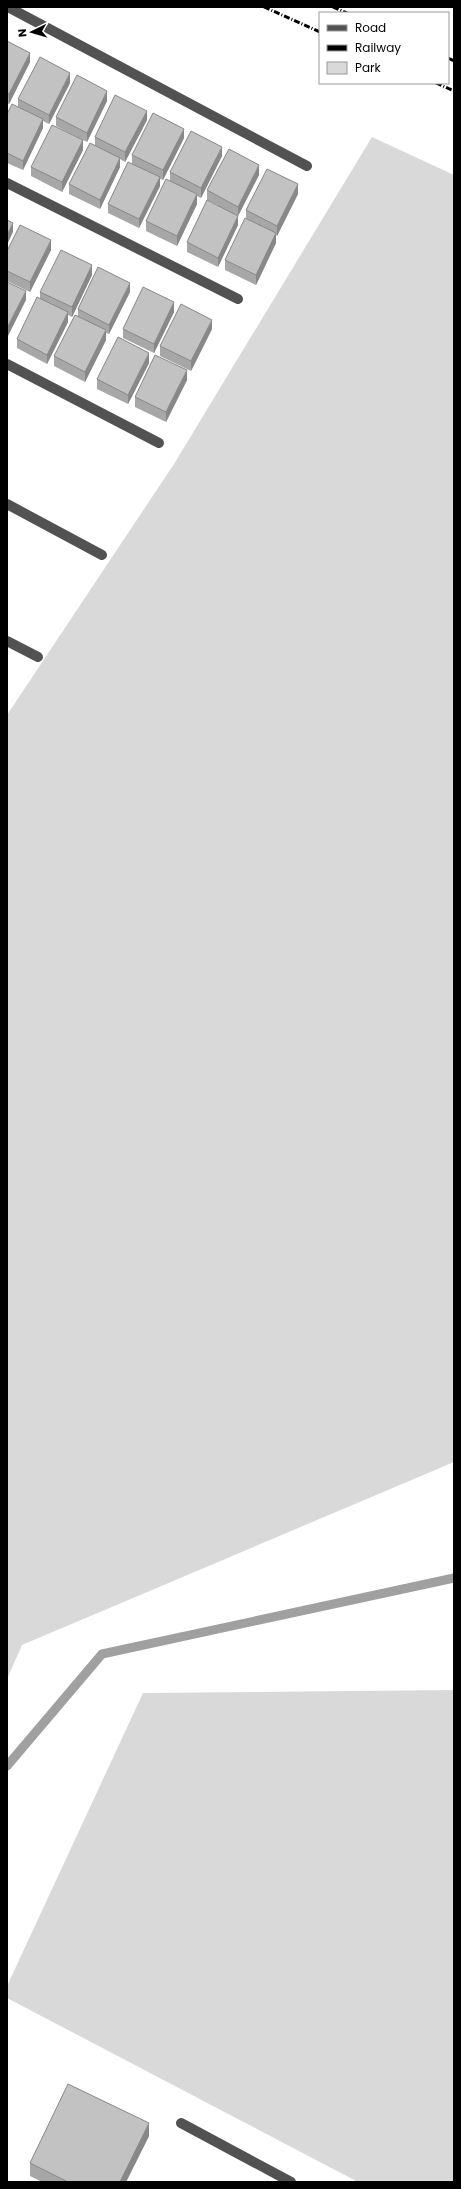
<svg xmlns="http://www.w3.org/2000/svg" width="461" height="2189" viewBox="0 0 461 2189" font-family="Poppins,sans-serif">
<style>
.green{fill:#d9d9d9}
.lines{fill:none;stroke-linecap:round;stroke-linejoin:round}
.stream{stroke:#a0a0a0;stroke-width:9}
.minor{stroke:#525252;stroke-width:10}
.rail{stroke:#000;stroke-width:3;stroke-dasharray:6 2 1 2;stroke-linecap:butt}
.wall{fill:#a7a7a7}
.shaded-wall{fill:#888}
.building{fill:#c2c2c2;stroke:#888}
</style>
<rect width="100%" height="100%" fill="#fff"/>
<g class="green">
<path d="M 372,137 L 454,175 L 454,1462 L 22,1645 L 7,1679 L 7,715 L 174,464 Z"/>
<path d="M 454,1690 L 454,2182 L 358,2182 L 7,1998 L 7,1986 L 143,1693 Z"/>
</g>
<g class="lines">
<path class="stream" d="M 7,1766 L 102,1654 L 454,1578"/>
<g class="minor">
<path d="M 8,7 L 307,166"/>
<path d="M 7,183 L 238,299"/>
<path d="M 7,364 L 159,443"/>
<path d="M 7,504 L 102,555"/>
<path d="M 7,641 L 38,657"/>
<path d="M 181,2123 L 291,2182"/>
</g>
<g class="rail">
<path d="M 264,7 L 320,32"/>
<path d="M 333,7 L 347,13"/>
<path d="M 448,58 L 454,61"/>
<path d="M 436,83 L 454,91"/>
</g>
</g>
<g class="wall">
<path d="M 7,41 L 30,62 L 9,104 L 7,103 Z"/>
<path d="M 70,83 L 49,124 L 43,121 L 43,128 L 23,170 L 7,163 L 7,114 L 18,107 L 18,99 Z"/>
<path d="M 107,101 L 87,142 L 83,140 L 83,150 L 62,192 L 31,176 L 31,167 L 77,137 L 56,126 L 56,117 Z"/>
<path d="M 147,120 L 125,162 L 120,159 L 120,167 L 100,209 L 69,194 L 69,184 L 95,145 L 95,137 Z"/>
<path d="M 184,138 L 163,180 L 160,179 L 160,186 L 139,228 L 108,213 L 108,204 L 132,163 L 132,155 Z"/>
<path d="M 222,156 L 201,198 L 197,196 L 197,204 L 177,246 L 146,231 L 146,221 L 170,181 L 170,172 Z"/>
<path d="M 259,175 L 238,216 L 238,225 L 218,267 L 187,252 L 187,242 L 218,205 L 207,200 L 207,190 Z"/>
<path d="M 298,194 L 277,236 L 276,235 L 276,243 L 256,285 L 225,270 L 225,260 L 246,218 L 246,210 Z"/>
<path d="M 51,250 L 30,292 L 7,281 L 7,251 Z"/>
<path d="M 92,275 L 72,317 L 68,315 L 68,322 L 47,364 L 17,348 L 17,339 L 40,299 L 40,292 Z"/>
<path d="M 130,292 L 109,334 L 106,333 L 106,340 L 85,382 L 54,366 L 54,356 L 78,317 L 78,309 Z"/>
<path d="M 174,312 L 154,353 L 123,338 L 123,329 Z"/>
<path d="M 212,329 L 191,371 L 160,356 L 160,346 Z"/>
<path d="M 149,363 L 128,404 L 97,389 L 97,379 Z"/>
<path d="M 187,380 L 166,422 L 135,407 L 135,397 Z"/>
<path d="M 149,2136 L 126,2182 L 42,2182 L 30,2176 L 30,2163 Z"/>
</g>
<g class="shaded-wall">
<path d="M 30,53 L 30,62 L 9,104 L 9,94 Z"/>
<path d="M 70,73 L 70,83 L 49,124 L 49,115 Z"/>
<path d="M 107,91 L 107,101 L 87,142 L 87,133 Z"/>
<path d="M 147,111 L 147,120 L 125,162 L 125,152 Z"/>
<path d="M 43,119 L 43,128 L 23,170 L 23,161 Z"/>
<path d="M 184,129 L 184,138 L 163,180 L 163,170 Z"/>
<path d="M 83,140 L 83,150 L 62,192 L 62,182 Z"/>
<path d="M 222,147 L 222,156 L 201,198 L 201,188 Z"/>
<path d="M 120,158 L 120,167 L 100,209 L 100,200 Z"/>
<path d="M 259,165 L 259,175 L 238,216 L 238,225 L 218,267 L 218,258 L 238,216 L 238,207 Z"/>
<path d="M 160,177 L 160,186 L 139,228 L 139,219 Z"/>
<path d="M 298,184 L 298,194 L 277,236 L 277,226 Z"/>
<path d="M 197,194 L 197,204 L 177,246 L 177,236 Z"/>
<path d="M 13,223 L 13,232 L 7,245 L 7,235 Z"/>
<path d="M 276,233 L 276,243 L 256,285 L 256,275 Z"/>
<path d="M 51,240 L 51,250 L 30,292 L 30,282 Z"/>
<path d="M 92,265 L 92,275 L 72,317 L 72,307 Z"/>
<path d="M 130,283 L 130,292 L 109,334 L 109,325 Z"/>
<path d="M 26,291 L 26,300 L 7,338 L 7,328 Z"/>
<path d="M 174,302 L 174,312 L 154,353 L 154,344 Z"/>
<path d="M 68,312 L 68,322 L 47,364 L 47,355 Z"/>
<path d="M 212,320 L 212,329 L 191,371 L 191,361 Z"/>
<path d="M 106,330 L 106,340 L 85,382 L 85,372 Z"/>
<path d="M 149,353 L 149,363 L 128,404 L 128,395 Z"/>
<path d="M 187,370 L 187,380 L 166,422 L 166,412 Z"/>
<path d="M 149,2123 L 149,2136 L 126,2182 L 120,2182 Z"/>
</g>
<g class="building">
<path d="M 7,41 L 30,53 L 9,94 L 7,94 Z"/>
<path d="M 40,57 L 70,73 L 49,115 L 18,99 Z"/>
<path d="M 77,75 L 107,91 L 87,133 L 56,117 Z"/>
<path d="M 115,95 L 147,111 L 125,152 L 95,137 Z"/>
<path d="M 12,104 L 43,119 L 23,161 L 7,153 L 7,114 Z"/>
<path d="M 153,113 L 184,129 L 163,170 L 132,155 Z"/>
<path d="M 52,125 L 83,140 L 62,182 L 31,167 Z"/>
<path d="M 191,131 L 222,147 L 201,188 L 170,172 Z"/>
<path d="M 90,143 L 120,158 L 100,200 L 69,184 Z"/>
<path d="M 229,149 L 259,165 L 238,207 L 207,190 Z"/>
<path d="M 128,162 L 160,177 L 139,219 L 108,204 Z"/>
<path d="M 267,169 L 298,184 L 277,226 L 246,210 Z"/>
<path d="M 166,179 L 197,194 L 177,236 L 146,221 Z"/>
<path d="M 207,200 L 238,216 L 218,258 L 187,242 Z"/>
<path d="M 245,218 L 276,233 L 256,275 L 225,260 Z"/>
<path d="M 7,220 L 13,223 L 7,235 Z"/>
<path d="M 20,225 L 51,240 L 30,282 L 7,271 L 7,251 Z"/>
<path d="M 61,250 L 92,265 L 72,307 L 40,292 Z"/>
<path d="M 98,267 L 130,283 L 109,325 L 78,309 Z"/>
<path d="M 7,282 L 26,291 L 7,328 Z"/>
<path d="M 143,287 L 174,302 L 154,344 L 123,329 Z"/>
<path d="M 37,297 L 68,312 L 47,355 L 17,339 Z"/>
<path d="M 181,304 L 212,320 L 191,361 L 160,346 Z"/>
<path d="M 75,315 L 106,330 L 85,372 L 54,356 Z"/>
<path d="M 118,337 L 149,353 L 128,395 L 97,379 Z"/>
<path d="M 155,355 L 187,370 L 166,412 L 135,397 Z"/>
<path d="M 68,2084 L 149,2123 L 120,2182 L 68,2182 L 30,2163 Z"/>
</g>
<rect width="461" height="2189" fill="none" stroke="#000000" stroke-width="16"/>
<rect x="319" y="12" width="130" height="72" fill="#ffffff" stroke="#999999"/>
<rect x="327" y="25" width="20" height="6" fill="#525252" stroke="#999999"/>
<text x="355" y="32" font-size="12" fill="#000000">Road</text>
<rect x="327" y="45" width="20" height="6" fill="#000000" stroke="#999999"/>
<text x="355" y="52" font-size="12" fill="#000000">Railway</text>
<rect x="327" y="62" width="20" height="12" fill="#d9d9d9" stroke="#999999"/>
<text x="355" y="72" font-size="12" fill="#000000">Park</text>
<g transform="translate(32 32) rotate(265)" stroke="#ffffff" stroke-width="3" paint-order="stroke">
<path d="M0-3L7 15L0 10L-7 15Z" fill="#000000"/>
<text y="-6" font-size="11" font-weight="bold" text-anchor="middle" fill="#000000">N</text>
</g>
</svg>
